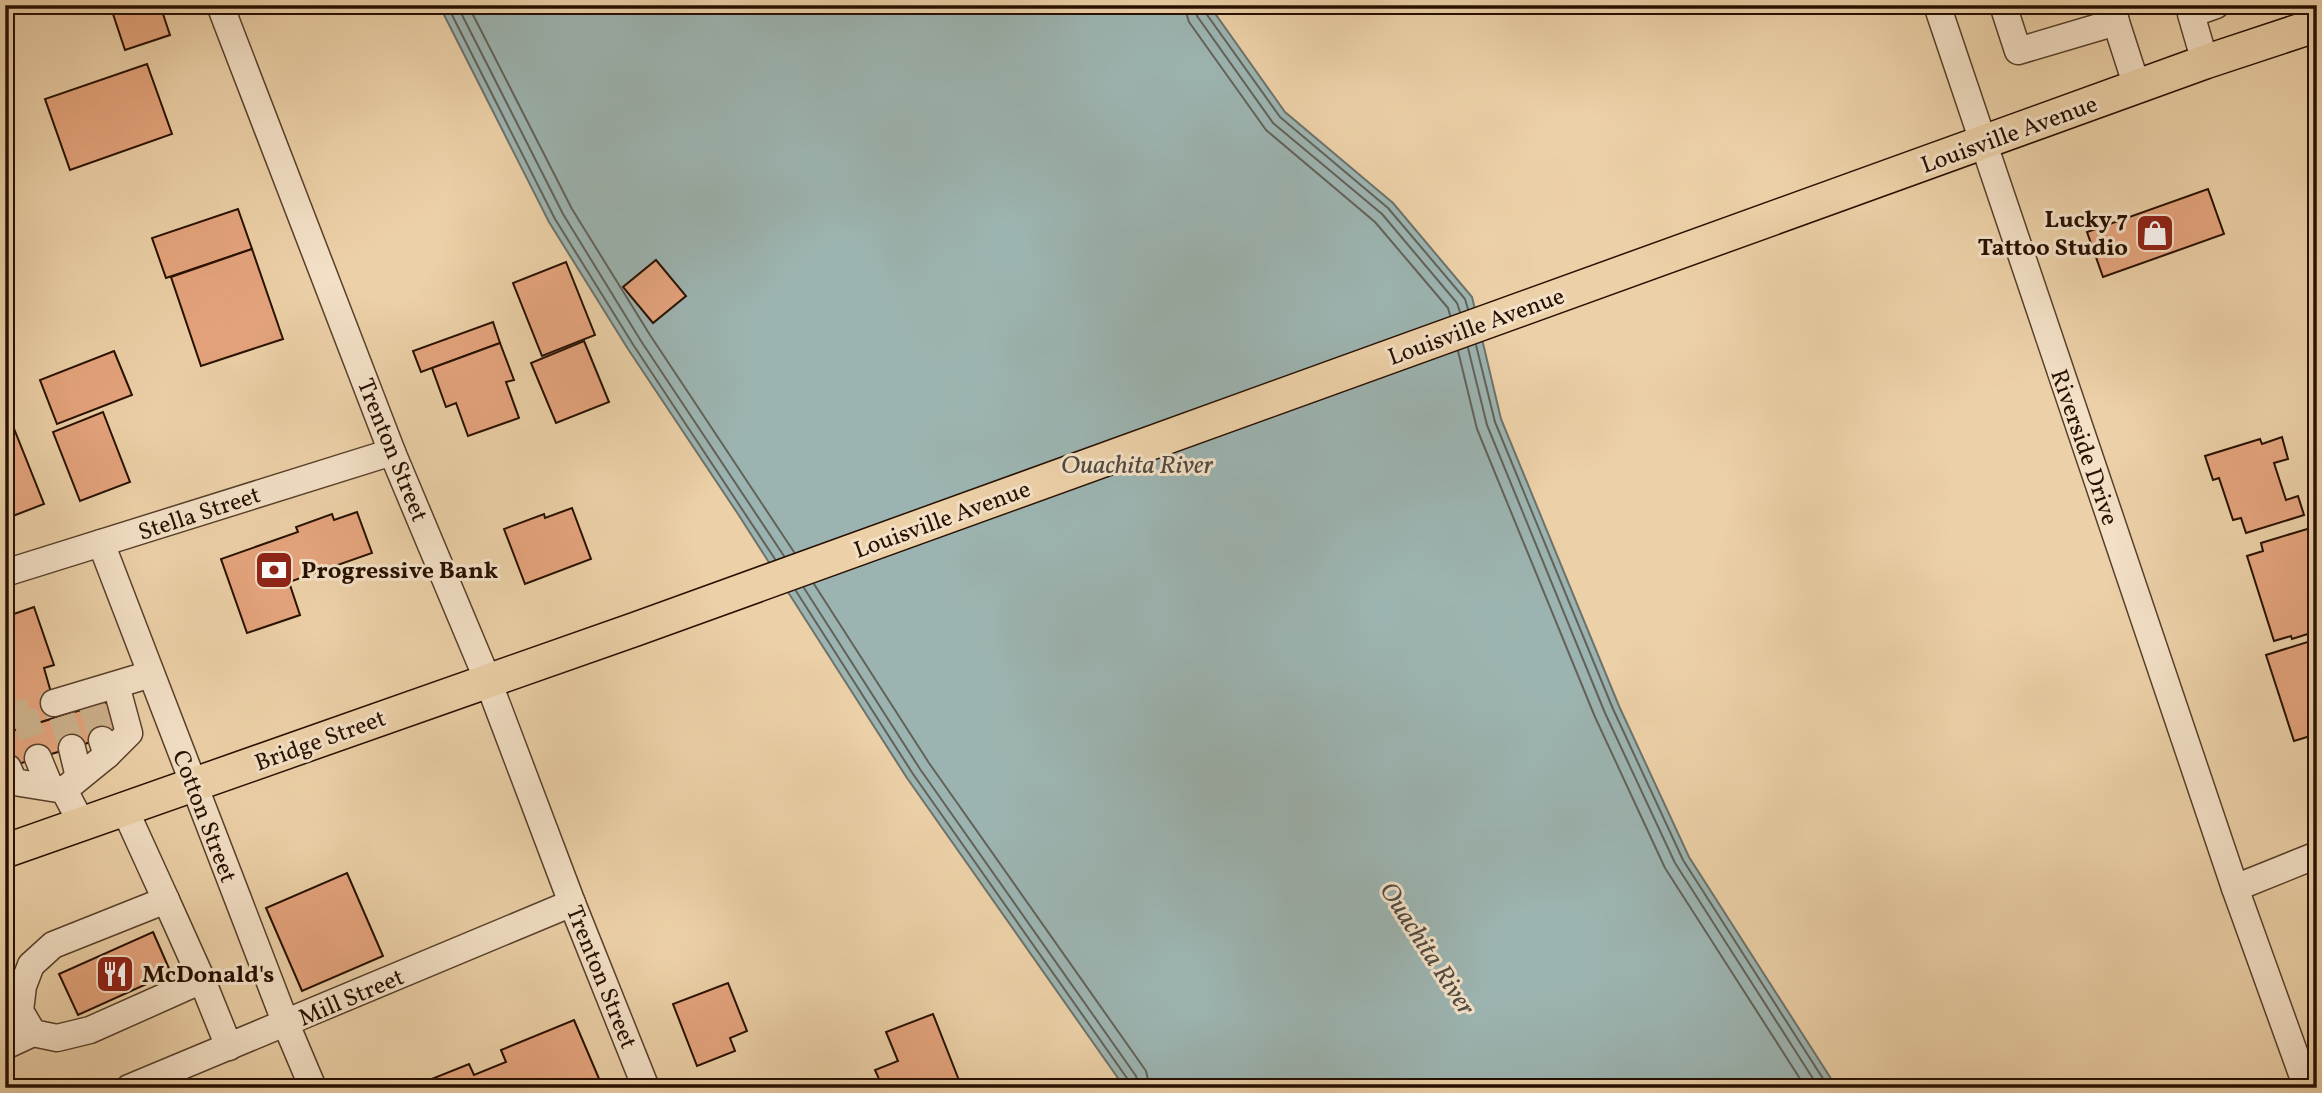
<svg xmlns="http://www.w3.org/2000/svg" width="2322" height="1093" viewBox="0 0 2322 1093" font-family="Vollkorn,serif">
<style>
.water{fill:#9cb4b1;stroke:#6d726b;stroke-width:2}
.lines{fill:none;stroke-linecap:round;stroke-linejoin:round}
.shore{stroke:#626259;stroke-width:2}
.building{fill:#e5a47d;stroke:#271001;stroke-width:2}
.minor-tunnel{stroke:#ceb38e;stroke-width:26;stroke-dasharray:26 13;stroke-linecap:butt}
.minor-casing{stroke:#58402a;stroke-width:29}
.major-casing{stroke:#271001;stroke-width:36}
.minor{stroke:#f3e0c6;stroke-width:26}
.major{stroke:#ecd0a7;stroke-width:33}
.labels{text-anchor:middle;stroke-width:6;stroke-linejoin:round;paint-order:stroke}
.street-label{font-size:24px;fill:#271001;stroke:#f3e0c6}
.poi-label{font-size:24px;font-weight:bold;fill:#271001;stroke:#f3e0c6;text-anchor:start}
.water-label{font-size:26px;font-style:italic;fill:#50493f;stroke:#f3e0c6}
</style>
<rect width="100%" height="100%" fill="#ecd0a7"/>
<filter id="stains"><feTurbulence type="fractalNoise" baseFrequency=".00286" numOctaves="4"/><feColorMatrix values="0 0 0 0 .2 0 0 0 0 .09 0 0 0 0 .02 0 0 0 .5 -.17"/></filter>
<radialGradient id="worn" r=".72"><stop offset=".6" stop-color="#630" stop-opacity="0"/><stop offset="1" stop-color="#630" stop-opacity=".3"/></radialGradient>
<path class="water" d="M 439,5 L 1209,5 L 1285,112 L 1393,203 L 1472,297 L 1501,419 L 1619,706 L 1689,857 L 1837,1088 L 1125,1088 L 907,778 L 738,514 L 628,349 L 549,222 Z"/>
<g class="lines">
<g class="shore">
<path d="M 447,5 L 555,219 L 634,346 L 775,559"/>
<path d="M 457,5 L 563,214 L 641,341 L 784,556"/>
<path d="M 468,5 L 572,209 L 650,335 L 794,552"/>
<path d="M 1184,5 L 1189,22 L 1266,130 L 1375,222 L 1448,308 L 1450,315"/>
<path d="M 1195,5 L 1197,16 L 1273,123 L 1382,214 L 1457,303 L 1460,312"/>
<path d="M 1204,5 L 1205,12 L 1280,117 L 1388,208 L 1465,299 L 1468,309"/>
<path d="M 1476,345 L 1495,422 L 1613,709 L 1683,860 L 1829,1088"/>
<path d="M 1468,348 L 1487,425 L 1605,713 L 1675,863 L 1819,1088"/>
<path d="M 1458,351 L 1477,429 L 1595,717 L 1665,868 L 1806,1088"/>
<path d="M 814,584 L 929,763 L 1146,1071 L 1150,1088"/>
<path d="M 804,588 L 920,769 L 1136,1076 L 1139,1088"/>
<path d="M 796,591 L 913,774 L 1129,1081 L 1131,1088"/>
</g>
</g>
<g class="building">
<path d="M 110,5 L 160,5 L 170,35 L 125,50 Z"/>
<path d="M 147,64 L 172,134 L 70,170 L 45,99 Z"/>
<path d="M 2208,189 L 2224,234 L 2103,277 L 2087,232 Z"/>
<path d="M 238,209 L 252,249 L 166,278 L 152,238 Z"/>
<path d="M 252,249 L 283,339 L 201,366 L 171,277 Z"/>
<path d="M 656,260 L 686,296 L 653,323 L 623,287 Z"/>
<path d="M 566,262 L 595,335 L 542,356 L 513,283 Z"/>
<path d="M 493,322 L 500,343 L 421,372 L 413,351 Z"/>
<path d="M 584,341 L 609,402 L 556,423 L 531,363 Z"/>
<path d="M 500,343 L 514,380 L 506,382 L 519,418 L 468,436 L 456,403 L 446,407 L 432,368 Z"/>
<path d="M 114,351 L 132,395 L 57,424 L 40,380 Z"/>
<path d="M 5,406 L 44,504 L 5,519 Z"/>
<path d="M 103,412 L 130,482 L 80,501 L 53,432 Z"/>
<path d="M 2282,437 L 2288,459 L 2274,463 L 2286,500 L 2298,496 L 2304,515 L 2246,533 L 2241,518 L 2233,520 L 2219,478 L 2213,480 L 2205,456 L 2260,439 L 2262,444 Z"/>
<path d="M 572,508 L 591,559 L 525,584 L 504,529 L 544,514 L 545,518 Z"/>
<path d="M 357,512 L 372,553 L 289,582 L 300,615 L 247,633 L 221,559 L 298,532 L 296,527 L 332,514 L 334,520 Z"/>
<path d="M 2317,526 L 2317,631 L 2292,639 L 2291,636 L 2274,641 L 2247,556 L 2263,551 L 2261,543 Z"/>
<path d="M 34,607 L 54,665 L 44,668 L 58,717 L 5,733 L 5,617 Z"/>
<path d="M 2317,639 L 2317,734 L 2294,741 L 2266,655 Z"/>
<path d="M 114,700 L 124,732 L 5,768 L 5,733 Z"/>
<path d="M 347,873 L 383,956 L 302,991 L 266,908 Z"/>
<path d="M 153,932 L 171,973 L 78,1015 L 59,974 Z"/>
<path d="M 728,983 L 747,1031 L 730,1038 L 735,1051 L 697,1066 L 673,1004 Z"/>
<path d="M 933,1014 L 962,1088 L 883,1088 L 875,1070 L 898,1061 L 886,1032 Z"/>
<path d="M 574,1020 L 603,1088 L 420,1088 L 419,1084 L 469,1064 L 474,1075 L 506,1062 L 501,1050 Z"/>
</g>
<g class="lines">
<g class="minor-tunnel">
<path d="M 2176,5 L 2177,8"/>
<path d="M 92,706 L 102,739"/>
<path d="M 24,712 L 38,758"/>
<path d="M 62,716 L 72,748"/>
<path d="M 5,718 L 54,703"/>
</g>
<defs>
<g id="minor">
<path d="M 220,5 L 392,452 L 488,681 L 572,903 L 646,1088"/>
<path d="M 1937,5 L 2235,888 L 2307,1088"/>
<path d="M 2003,5 L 2018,51 L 2116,22 L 2112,5"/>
<path d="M 2116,22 L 2137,87"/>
<path d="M 2205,62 L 2191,14 L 2216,5"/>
<path d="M 101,543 L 286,1024 L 313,1088"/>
<path d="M 5,573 L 392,452"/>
<path d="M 54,703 L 151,674"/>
<path d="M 72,748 L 79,777"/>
<path d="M 107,755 L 129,733 L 116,685"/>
<path d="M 38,758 L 50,787"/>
<path d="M 8,768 L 14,782 L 64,790 L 82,824"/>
<path d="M 64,790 L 107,755 L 102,740"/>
<path d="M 125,810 L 166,900 L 53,945 L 31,965 L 23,986 L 20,1011 L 33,1033 L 57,1038 L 90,1030 L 202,980"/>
<path d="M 2235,888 L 2317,855"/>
<path d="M 166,900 L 202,980 L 229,1047"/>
<path d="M 5,1046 L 33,1033"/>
<path d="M 129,1088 L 572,903"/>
</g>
<path id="major" d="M 5,851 L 636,629 L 2205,62 L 2317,25"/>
</defs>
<use href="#minor" class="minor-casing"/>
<use href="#major" class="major-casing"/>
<use href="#minor" class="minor"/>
<use href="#major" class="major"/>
</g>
<defs>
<symbol id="shop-square" viewBox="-11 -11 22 22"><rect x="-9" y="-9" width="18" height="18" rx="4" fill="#8f2418" stroke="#f3e0c6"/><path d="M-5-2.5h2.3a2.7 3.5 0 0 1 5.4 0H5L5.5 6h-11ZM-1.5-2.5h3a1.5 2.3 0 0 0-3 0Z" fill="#fff"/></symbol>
<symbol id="bank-square" viewBox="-11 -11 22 22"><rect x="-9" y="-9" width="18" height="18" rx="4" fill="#8f2418" stroke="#f3e0c6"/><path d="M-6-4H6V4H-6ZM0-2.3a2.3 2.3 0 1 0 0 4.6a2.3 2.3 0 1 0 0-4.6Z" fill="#fff"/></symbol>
<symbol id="restaurant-square" viewBox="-11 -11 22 22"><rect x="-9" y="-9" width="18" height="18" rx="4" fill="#8f2418" stroke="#f3e0c6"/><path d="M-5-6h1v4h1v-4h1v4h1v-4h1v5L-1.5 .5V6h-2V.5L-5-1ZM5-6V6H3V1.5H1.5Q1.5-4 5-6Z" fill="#fff"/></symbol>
</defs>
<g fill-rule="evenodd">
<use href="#shop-square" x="2133" y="211" width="44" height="44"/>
<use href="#bank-square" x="252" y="548" width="44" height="44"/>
<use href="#restaurant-square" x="93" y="952" width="44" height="44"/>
</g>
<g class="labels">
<g class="street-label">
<text transform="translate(2009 134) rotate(-20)" y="8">Louisville Avenue</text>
<text transform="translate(1476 326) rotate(-20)" y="8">Louisville Avenue</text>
<text transform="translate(2085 447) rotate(71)" y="8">Riverside Drive</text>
<text transform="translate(393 450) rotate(68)" y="8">Trenton Street</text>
<text transform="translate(199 513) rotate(-18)" y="8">Stella Street</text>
<text transform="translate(942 519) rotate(-20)" y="8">Louisville Avenue</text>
<text transform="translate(320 740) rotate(-20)" y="8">Bridge Street</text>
<text transform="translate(205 816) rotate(69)" y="8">Cotton Street</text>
<text transform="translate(602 977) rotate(68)" y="8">Trenton Street</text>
<text transform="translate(351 997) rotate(-23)" y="8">Mill Street</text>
</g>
<g class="poi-label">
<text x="2128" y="227" text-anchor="end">Lucky 7<tspan x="2128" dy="28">Tattoo Studio</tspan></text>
<text x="301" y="578">Progressive Bank</text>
<text x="142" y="982">McDonald's</text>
</g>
<g class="water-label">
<text x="1137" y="473">Ouachita River</text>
<text transform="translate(1428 948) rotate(57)" y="9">Ouachita River</text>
</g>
</g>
<rect width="2322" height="1093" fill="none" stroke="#ecd0a7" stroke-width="28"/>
<rect x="7" y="7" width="2308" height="1079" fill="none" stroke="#271001" stroke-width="3.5"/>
<rect x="14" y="14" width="2294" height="1065" fill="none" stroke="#271001" stroke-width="2"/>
<rect width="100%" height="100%" filter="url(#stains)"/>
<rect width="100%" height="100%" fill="url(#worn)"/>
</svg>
